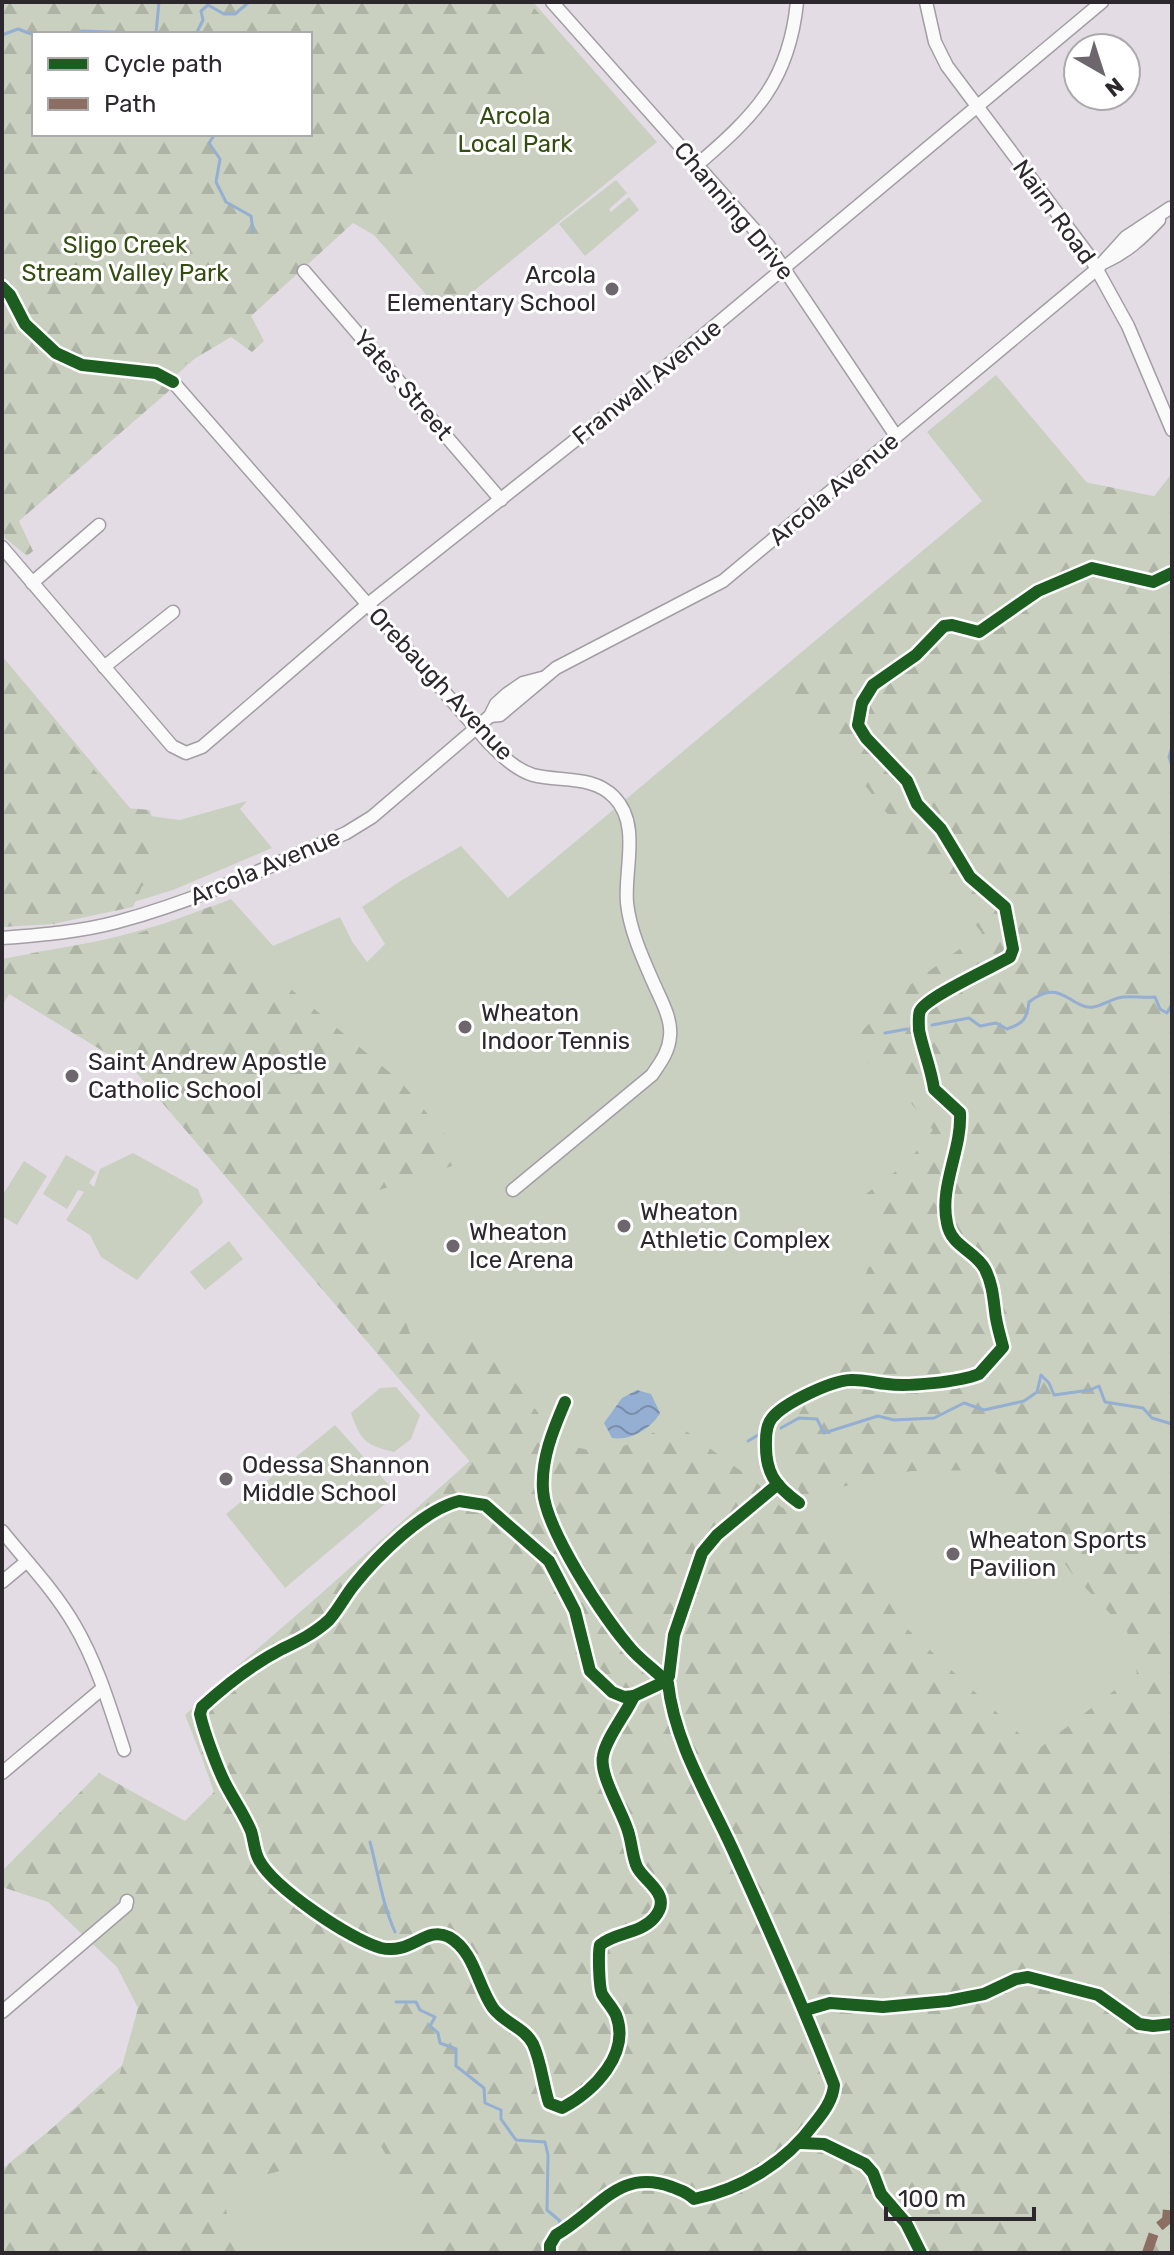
<svg xmlns="http://www.w3.org/2000/svg" width="1174" height="2255" viewBox="0 0 1174 2255" font-family="Rubik,sans-serif">
<style>
.green{fill:#c9d0c0;fill-rule:evenodd}
.forest{fill:url(#forest-firs);fill-rule:evenodd}
.water{fill:url(#water-waves)}
.lines{fill:none;stroke-linecap:round;stroke-linejoin:round}
.stream{stroke:#94afd2;stroke-width:3}
.minor-casing{stroke:#a39ea4;stroke-width:15}
.minor{stroke:#fbfafb;stroke-width:12}
.quiet{stroke:#8d6e63;stroke-width:10;stroke-dasharray:20 10;stroke-linecap:butt}
.cycleway-casing{stroke:#fff;stroke-width:17}
.cycleway{stroke:#1b5e20;stroke-width:12}
.poi-dot{fill:#6d676d;stroke:#fff;stroke-width:3}
.labels{text-anchor:middle;stroke-width:6;stroke-linejoin:round;paint-order:stroke}
.park-label{font-size:24px;fill:#344d10;stroke:#fff}
.street-label{font-size:24px;fill:#2d282d;stroke:#fff}
.poi-label{font-size:24px;fill:#2d282d;stroke:#fff;text-anchor:start}
</style>
<defs>
<pattern id="forest-firs" width="22" height="20" patternUnits="userSpaceOnUse" patternTransform="scale(2)"><rect width="22" height="20" fill="#c9d0c0"/><path d="M5 1l3.5 6h-7zM16 11l3.5 6h-7z" fill="#adb3a5"/></pattern>
<pattern id="water-waves" width="16" height="10" patternUnits="userSpaceOnUse" patternTransform="scale(2)"><rect width="16" height="10" fill="#94afd2"/><path d="M0 5q4-4 8 0t8 0" fill="none" stroke="#798eab"/></pattern>
</defs>
<rect width="100%" height="100%" fill="#e3dce4"/>
<g class="green">
<path d="M 2,2 L 533,2 L 657,142 L 453,308 L 364,207 L 2,531 ZM 34,34 L 310,34 L 310,134 L 34,134 Z"/>
<path d="M 616,180 L 627,193 L 609,209 L 611,212 L 629,197 L 639,210 L 585,256 L 559,224 Z"/>
<path d="M 996,375 L 1127,530 L 1170,476 L 1172,481 L 1172,2253 L 2,2253 L 2,2173 L 271,1932 L 185,1715 L 482,1450 L 30,953 C 102,943 163,927 231,899 L 273,946 L 340,917 L 353,943 L 367,962 L 385,944 L 362,907 L 402,880 L 461,846 L 508,898 L 982,501 L 927,432 Z"/>
<path d="M 2,656 L 135,814 L 180,820 L 247,801 L 240,809 L 272,848 L 173,890 L 114,908 L 2,924 Z"/>
<path d="M 133,1153 L 198,1189 L 203,1202 L 137,1280 L 101,1257 L 90,1235 L 66,1220 L 84,1192 L 78,1190 L 67,1209 L 43,1194 L 66,1155 L 96,1172 L 89,1183 L 94,1187 L 100,1169 Z"/>
<path d="M 24,1161 L 47,1176 L 17,1225 L 2,1216 L 2,1196 Z"/>
<path d="M 229,1241 L 243,1259 L 205,1290 L 190,1272 Z"/>
<path d="M 396,1387 L 420,1415 L 411,1439 L 394,1452 C 365,1445 361,1441 351,1413 L 380,1388 Z"/>
<path d="M 335,1425 L 397,1494 L 285,1588 L 226,1514 Z"/>
</g>
<g class="forest">
<path d="M 2,2 L 529,2 L 542,17 L 550,52 L 525,85 L 465,135 L 416,183 L 397,214 L 468,291 L 443,314 L 374,235 L 353,223 L 251,316 L 264,341 L 252,352 L 231,337 L 179,368 L 170,390 L 19,521 L 33,551 L 27,556 L 5,538 L 2,519 ZM 34,34 L 310,34 L 310,134 L 34,134 Z"/>
<path d="M 1070,479 L 1158,497 L 1172,496 L 1172,2253 L 417,2253 L 413,2203 L 381,2146 L 220,2186 L 237,2253 L 2,2253 L 2,2169 L 120,2073 L 138,2008 L 117,1967 L 48,1902 L 2,1887 L 2,1871 L 99,1773 L 185,1821 L 214,1792 L 197,1744 L 199,1699 L 472,1464 L 134,1070 L 9,994 L 2,1006 L 2,959 L 137,934 L 212,906 C 232,953 229,963 280,980 L 401,1082 L 467,1161 L 364,1195 L 413,1343 L 439,1343 L 478,1327 L 501,1364 L 562,1444 L 606,1454 L 675,1423 L 756,1482 L 781,1507 L 815,1525 L 880,1588 L 902,1624 L 1037,1750 L 1137,1673 L 1127,1631 L 1074,1576 L 994,1470 L 911,1471 L 802,1496 L 778,1449 L 826,1369 L 867,1329 L 855,1308 L 868,1268 L 885,1255 L 862,1197 L 908,1162 L 933,1130 L 902,1092 L 865,1060 L 860,1033 L 900,992 L 982,933 L 787,687 L 942,554 L 969,560 Z"/>
<path d="M 2,660 L 126,808 L 150,810 L 163,860 L 154,881 L 142,886 L 133,907 L 53,924 L 2,927 Z"/>
</g>
<path class="water" d="M 637,1390 L 651,1394 L 660,1413 C 651,1429 630,1441 612,1438 L 604,1423 L 622,1398 Z"/>
<g class="lines">
<g class="stream">
<path d="M 156,33 L 159,2"/>
<path d="M 74,34 L 83,31 L 166,34"/>
<path d="M 196,34 L 203,20 L 201,11 L 208,5 L 224,14 L 235,14 L 249,2"/>
<path d="M 2,35 L 18,29 L 34,35"/>
<path d="M 215,134 L 209,143 L 220,159 L 216,182 L 226,202 L 251,216 L 253,232"/>
<path d="M 1172,747 L 1169,757 L 1172,766"/>
<path d="M 932,1025 L 969,1018 L 980,1026 L 996,1023 L 1007,1029 C 1023,1024 1027,1019 1029,1002 C 1061,976 1071,1010 1093,1007 C 1103,1006 1112,998 1123,997 C 1134,996 1145,998 1155,997 L 1160,1009 L 1167,1013 L 1172,1004"/>
<path d="M 885,1033 L 907,1029"/>
<path d="M 781,1428 L 799,1418 L 817,1419 L 824,1433 L 878,1416 L 894,1420 L 934,1418 L 964,1403 L 984,1410 L 1024,1401 L 1037,1392 L 1041,1375 L 1049,1383 L 1054,1395 L 1090,1390 L 1099,1386 L 1105,1402 L 1143,1408 L 1152,1418 L 1172,1424"/>
<path d="M 748,1441 L 760,1434"/>
<path d="M 370,1842 C 378,1872 382,1903 395,1932"/>
<path d="M 396,2002 L 416,2002 L 420,2010 L 435,2017 L 430,2026 L 438,2033 L 440,2043 L 456,2049 L 456,2066 L 484,2088 L 485,2103 L 501,2110 L 501,2119 L 516,2140 L 545,2142 L 548,2155 L 547,2210 L 560,2221 L 559,2226"/>
<path d="M 556,2239 L 556,2253"/>
</g>
<defs>
<g id="minor">
<path d="M 552,2 L 768,245 L 896,436"/>
<path d="M 926,2 L 935,42 L 947,66 L 1090,257 L 1128,326 L 1172,430"/>
<path d="M 697,165 C 755,115 789,82 797,2"/>
<path d="M 1105,262 C 1127,252 1142,238 1159,220"/>
<path d="M 304,271 L 501,500"/>
<path d="M 173,382 L 489,743 C 501,755 516,770 533,775 C 560,782 593,775 614,797 C 641,824 624,869 627,903 C 630,931 643,959 654,984 C 661,1000 672,1019 670,1036 C 669,1052 660,1063 652,1075 L 513,1190"/>
<path d="M 2,547 L 172,746 L 186,753 L 202,747 L 367,605 L 626,400 L 1102,2"/>
<path d="M 32,583 L 99,525"/>
<path d="M 104,667 L 173,612"/>
<path d="M 490,716 L 500,715 L 556,668 L 723,581 L 1097,269 L 1126,237 L 1170,208"/>
<path d="M 2,938 C 40,935 80,932 117,922 C 196,901 271,866 346,833 L 372,817 L 475,729 L 490,716 L 496,704 L 507,694 L 523,683 L 542,678"/>
<path d="M 2,1531 C 26,1561 54,1590 74,1624 C 97,1663 110,1707 124,1750"/>
<path d="M 2,1582 L 26,1562"/>
<path d="M 2,1773 L 103,1688"/>
<path d="M 2,2012 L 126,1906 L 127,1901"/>
</g>
</defs>
<use href="#minor" class="minor-casing"/>
<use href="#minor" class="minor"/>
<path class="quiet" d="M 1147,2253 L 1155,2230 L 1167,2220 L 1168,2208 L 1172,2202"/>
<defs>
<g id="cycleway">
<path d="M 2,287 L 10,295 L 25,324 L 56,353 L 82,365 L 156,373 L 173,382"/>
<path d="M 459,1501 L 485,1505 L 549,1561 L 575,1611 L 590,1671 L 612,1692 L 624,1697 L 634,1696 C 626,1714 606,1738 603,1756 C 599,1775 622,1811 628,1831 C 632,1843 632,1856 637,1867 C 645,1883 674,1895 654,1918 C 640,1934 615,1932 600,1945 C 598,1953 599,1987 602,1994 C 606,2001 612,2007 616,2015 C 631,2054 594,2091 562,2108 L 549,2103 C 543,2084 541,2061 533,2044 C 524,2027 504,2023 493,2008 C 477,1985 475,1952 449,1937 C 426,1925 412,1955 381,1948 C 351,1940 274,1888 259,1860 C 254,1851 254,1840 251,1831 C 244,1814 233,1799 225,1783 C 217,1767 204,1732 200,1714 L 202,1707 C 226,1685 253,1664 282,1649 C 299,1641 315,1633 329,1620 C 339,1609 345,1596 354,1585 C 377,1556 423,1510 459,1501 Z"/>
<path d="M 799,1503 C 774,1485 765,1472 766,1441 C 766,1433 767,1424 772,1418 C 784,1403 831,1381 850,1380 C 863,1379 874,1383 887,1384 C 907,1387 959,1382 979,1374 L 1003,1347 C 1000,1335 996,1323 995,1311 C 993,1295 992,1283 985,1269 C 975,1250 951,1247 947,1223 C 939,1186 962,1150 960,1113 L 934,1089 C 931,1068 923,1050 919,1030 C 919,1025 918,1015 920,1011 C 926,997 994,967 1010,957 L 1013,949 L 1005,907 L 970,877 L 941,829 L 917,804 L 907,781 L 866,738 L 858,725 L 862,703 L 873,685 L 916,655 L 944,626 L 952,625 L 979,632 L 1038,591 L 1092,568 L 1153,582 L 1172,573"/>
<path d="M 634,1696 L 666,1681 L 669,1676 L 674,1635 L 702,1553 L 717,1535 L 778,1484"/>
<path d="M 806,2010 L 830,2003 L 883,2007 L 948,2001 L 984,1994 L 1016,1979 L 1028,1977 L 1098,1995 L 1139,2024 L 1153,2026 L 1172,2024"/>
<path d="M 800,2143 L 824,2144 L 865,2164 L 873,2173 L 881,2194 L 906,2223 L 921,2253"/>
<path d="M 550,2253 L 550,2245 L 556,2235 C 599,2211 618,2167 672,2187 C 682,2191 687,2192 694,2199 C 742,2189 785,2163 814,2124 C 823,2113 833,2100 834,2085 C 803,2005 768,1927 732,1848 C 708,1796 674,1741 668,1683 C 656,1671 643,1662 632,1650 C 605,1620 545,1529 543,1490 C 541,1459 553,1430 565,1402"/>
</g>
</defs>
<use href="#cycleway" class="cycleway-casing"/>
<use href="#cycleway" class="cycleway"/>
</g>
<g class="poi-dot">
<circle cx="612" cy="289" r="8"/>
<circle cx="465" cy="1027" r="8"/>
<circle cx="72" cy="1076" r="8"/>
<circle cx="624" cy="1226" r="8"/>
<circle cx="453" cy="1246" r="8"/>
<circle cx="226" cy="1479" r="8"/>
<circle cx="953" cy="1554" r="8"/>
</g>
<g class="labels">
<g class="park-label">
<text x="515" y="124">Arcola<tspan x="515" dy="28">Local Park</tspan></text>
<text x="125" y="253">Sligo Creek<tspan x="125" dy="28">Stream Valley Park</tspan></text>
</g>
<g class="street-label">
<text transform="translate(734 211) rotate(50)" y="8">Channing Drive</text>
<text transform="translate(1054 212) rotate(54)" y="8">Nairn Road</text>
<text transform="translate(647 382) rotate(-39)" y="8">Franwall Avenue</text>
<text transform="translate(403 385) rotate(49)" y="8">Yates Street</text>
<text transform="translate(834 489) rotate(-40)" y="8">Arcola Avenue</text>
<text transform="translate(441 684) rotate(47)" y="8">Orebaugh Avenue</text>
<text transform="translate(265 867) rotate(-23)" y="8">Arcola Avenue</text>
</g>
<g class="poi-label">
<text x="596" y="283" text-anchor="end">Arcola<tspan x="596" dy="28">Elementary School</tspan></text>
<text x="481" y="1021">Wheaton<tspan x="481" dy="28">Indoor Tennis</tspan></text>
<text x="88" y="1070">Saint Andrew Apostle<tspan x="88" dy="28">Catholic School</tspan></text>
<text x="640" y="1220">Wheaton<tspan x="640" dy="28">Athletic Complex</tspan></text>
<text x="469" y="1240">Wheaton<tspan x="469" dy="28">Ice Arena</tspan></text>
<text x="242" y="1473">Odessa Shannon<tspan x="242" dy="28">Middle School</tspan></text>
<text x="969" y="1548">Wheaton Sports<tspan x="969" dy="28">Pavilion</tspan></text>
</g>
</g>
<rect width="1174" height="2255" fill="none" stroke="#2d282d" stroke-width="8"/>
<rect x="32" y="32" width="280" height="104" fill="#ffffff" stroke="#aba9ab" stroke-width="2"/>
<rect x="48" y="58" width="40" height="12" fill="#1b5e20" stroke="#aba9ab" stroke-width="2"/>
<text x="104" y="72" font-size="24" fill="#2d282d">Cycle path</text>
<rect x="48" y="98" width="40" height="12" fill="#8d6e63" stroke="#aba9ab" stroke-width="2"/>
<text x="104" y="112" font-size="24" fill="#2d282d">Path</text>
<g transform="translate(1102 72) rotate(141)"><circle r="38" fill="#ffffff" stroke="#aba9ab" stroke-width="2"/>
<path d="M0-6L14 30L0 20L-14 30Z" fill="#6d676d"/>
<text y="-12" font-size="22" font-weight="bold" text-anchor="middle" fill="#2d282d">N</text>
</g>
<path d="M886 2207v12h148v-12" fill="none" stroke="#2d282d" stroke-width="4"/>
<text x="898" y="2207" font-size="24" fill="#2d282d" stroke="#ffffff" stroke-width="6" paint-order="stroke">100 m</text>
</svg>
